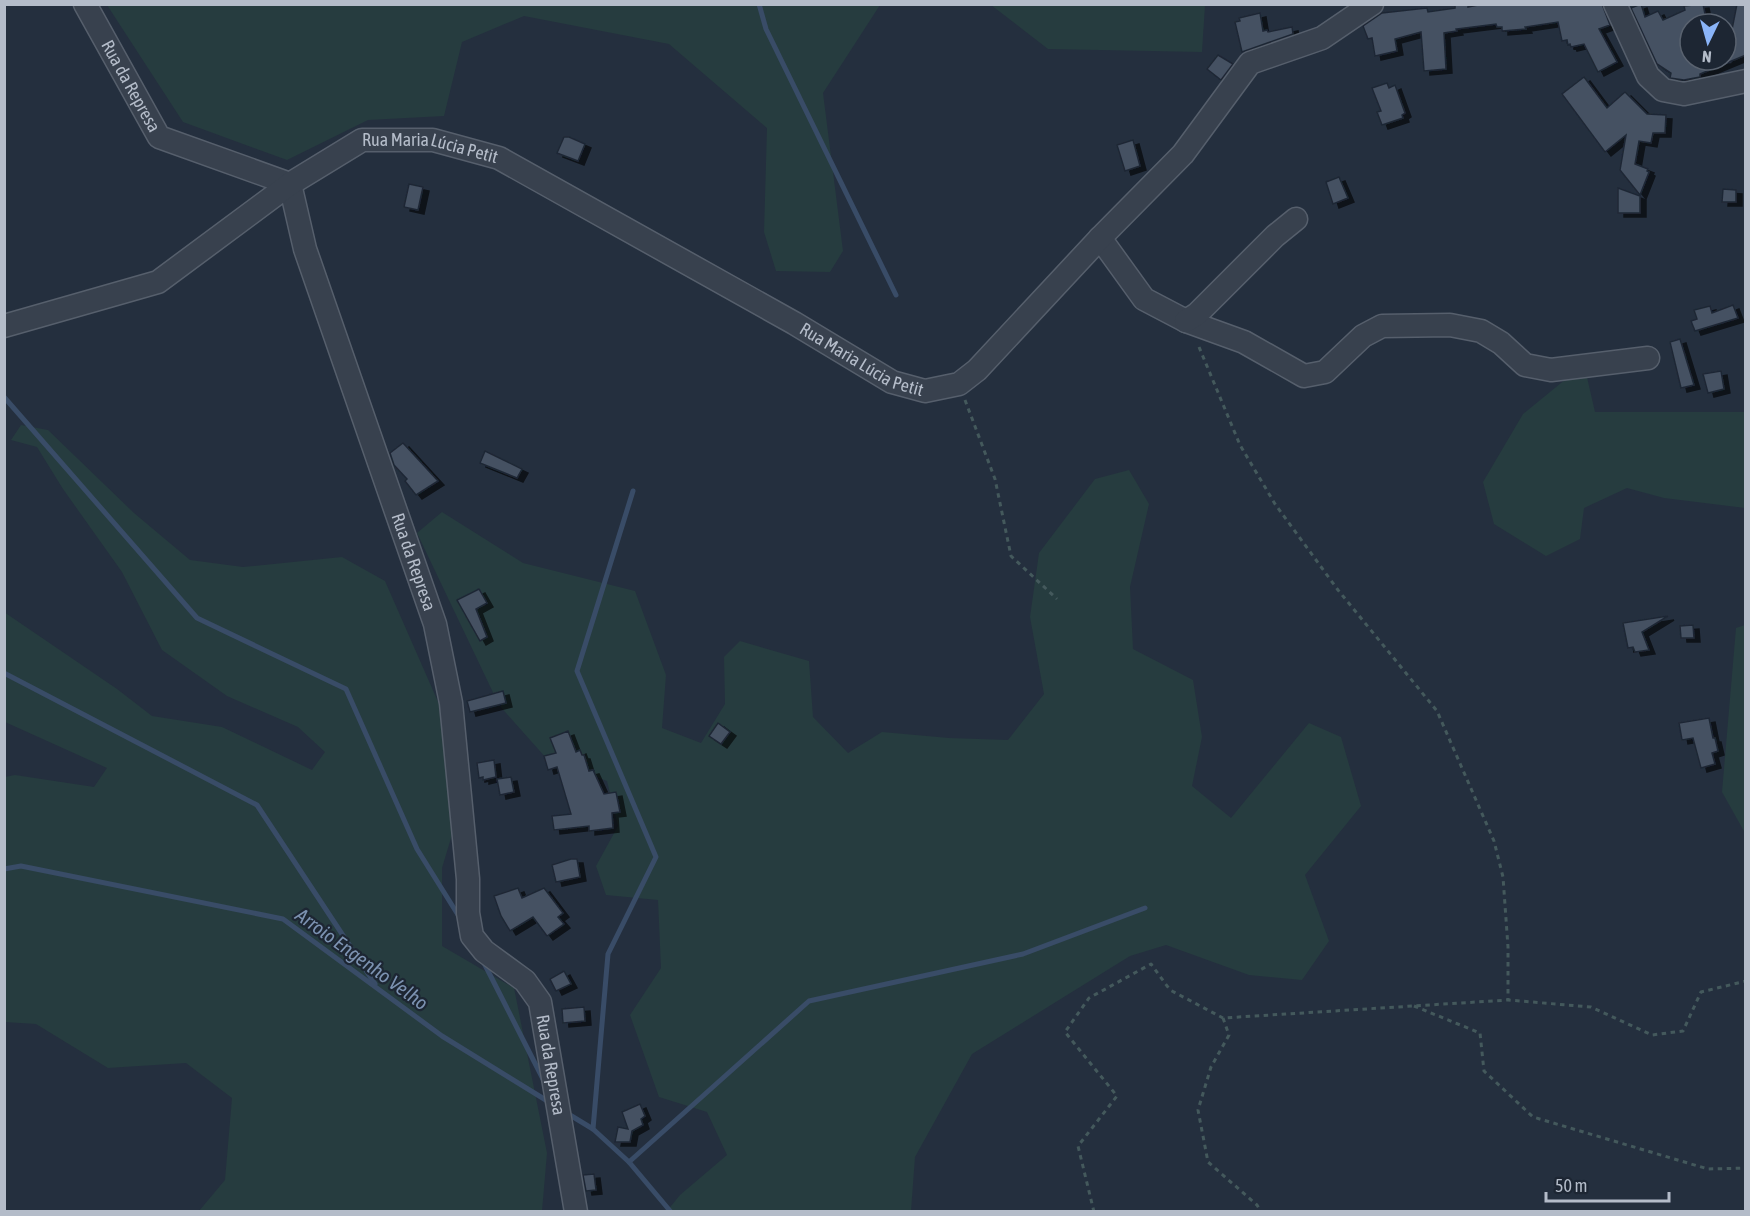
<svg xmlns="http://www.w3.org/2000/svg" width="1750" height="1216" viewBox="0 0 1750 1216" font-family="'Asap Condensed',sans-serif">
<style>
.green{fill:#263c3f}
.lines{fill:none;stroke-linecap:round;stroke-linejoin:round}
.stream{stroke:#394c67;stroke-width:5}
.building{fill:#455162;stroke:#1f2835;stroke-width:1.5;filter:url(#shadow)}
.minor-casing{stroke:#565f6c;stroke-width:25}
.path{stroke:#44595c;stroke-width:3;stroke-dasharray:4.5 4.5;stroke-linecap:butt}
.minor{stroke:#38414e;stroke-width:22}
.labels{text-anchor:middle;stroke-width:4.5;stroke-linejoin:round;paint-order:stroke}
.street-label{font-size:18px;fill:#b4bcc9;stroke:#1d2633}
.water-label{font-size:20px;font-style:italic;fill:#7c92b1;stroke:#1d2633}
</style>
<defs>
<filter id="shadow"><feDropShadow dx="6" dy="4" stdDeviation="0" flood-color="#0009"/></filter>
</defs>
<rect width="100%" height="100%" fill="#242f3e"/>
<g class="green">
<path d="M 107,5 L 880,5 L 823,93 L 843,251 L 830,272 L 776,271 L 764,232 L 767,128 L 669,44 L 524,16 L 462,42 L 444,116 L 368,120 L 287,160 L 183,122 Z"/>
<path d="M 991,5 L 1205,5 L 1202,52 L 1048,49 Z"/>
<path d="M 1586,373 L 1595,412 L 1745,412 L 1745,508 L 1664,498 L 1627,488 L 1584,508 L 1580,539 L 1546,556 L 1494,524 L 1483,482 L 1523,414 L 1572,374 Z"/>
<path d="M 21,425 L 48,430 L 134,513 L 190,560 L 243,567 L 342,557 L 385,581 L 446,720 L 461,805 L 442,868 L 442,946 L 514,988 L 547,1153 L 542,1211 L 199,1211 L 225,1180 L 232,1098 L 186,1063 L 108,1068 L 36,1024 L 5,1022 L 5,777 L 15,775 L 94,787 L 107,768 L 5,722 L 4,612 L 117,689 L 152,716 L 222,727 L 312,770 L 325,752 L 298,727 L 227,696 L 162,650 L 122,572 L 63,489 L 37,447 L 11,440 Z"/>
<path d="M 1129,470 L 1149,504 L 1130,587 L 1133,649 L 1193,680 L 1202,737 L 1192,786 L 1231,818 L 1309,723 L 1341,737 L 1361,806 L 1305,875 L 1329,941 L 1302,980 L 1249,975 L 1166,945 L 1130,956 L 972,1054 L 915,1157 L 911,1211 L 667,1211 L 680,1195 L 727,1155 L 707,1112 L 659,1097 L 630,1015 L 661,968 L 658,900 L 606,895 L 596,866 L 618,826 L 607,781 L 547,759 L 499,705 L 417,533 L 442,512 L 523,563 L 635,591 L 666,675 L 662,728 L 701,743 L 725,704 L 724,657 L 740,641 L 809,661 L 813,717 L 848,753 L 882,732 L 949,738 L 1008,740 L 1044,694 L 1030,617 L 1039,553 L 1095,479 Z"/>
<path d="M 1745,625 L 1746,625 L 1745,833 L 1722,792 L 1736,628 Z"/>
</g>
<g class="lines">
<g class="stream">
<path d="M 759,4 L 766,29 L 896,295"/>
<path d="M 4,397 L 197,618 L 346,689 L 417,849 L 460,918"/>
<path d="M 4,673 L 257,805 L 375,984"/>
<path d="M 4,869 L 21,866 L 283,919 L 442,1036 L 549,1102"/>
<path d="M 483,961 L 544,1081"/>
<path d="M 565,1112 L 593,1129 L 629,1162 L 671,1212"/>
<path d="M 593,1129 L 608,954 L 656,857 L 577,671 L 633,491"/>
<path d="M 629,1162 L 809,1001 L 1023,954 L 1145,908"/>
</g>
</g>
<g class="building">
<path d="M 1455,4 L 1468,4 L 1468,7 L 1483,4 L 1602,4 L 1610,25 L 1599,29 L 1617,62 L 1598,72 L 1584,44 L 1571,47 L 1570,44 L 1568,45 L 1567,40 L 1562,41 L 1558,22 L 1525,27 L 1526,29 L 1502,31 L 1502,27 L 1497,27 L 1496,24 L 1456,29 L 1457,31 L 1444,33 L 1446,69 L 1424,71 L 1421,32 L 1395,39 L 1397,51 L 1375,56 L 1372,38 L 1368,39 L 1363,26 L 1382,13 L 1427,8 L 1428,12 L 1455,8 Z"/>
<path d="M 1641,4 L 1645,17 L 1658,11 L 1663,20 L 1685,10 L 1684,6 L 1703,4 L 1707,24 L 1690,24 L 1690,60 L 1726,60 L 1737,4 L 1746,4 L 1746,55 L 1700,74 L 1700,77 L 1684,80 L 1670,78 L 1671,73 L 1657,64 L 1631,8 Z"/>
<path d="M 1260,13 L 1263,31 L 1267,30 L 1268,32 L 1292,27 L 1293,34 L 1242,52 L 1235,22 L 1240,21 L 1239,18 Z"/>
<path d="M 1218,55 L 1233,64 L 1221,80 L 1207,69 Z"/>
<path d="M 1584,77 L 1607,108 L 1625,92 L 1647,114 L 1666,115 L 1665,133 L 1653,133 L 1651,143 L 1639,141 L 1635,164 L 1648,169 L 1647,171 L 1649,172 L 1640,195 L 1620,170 L 1626,135 L 1605,152 L 1562,94 Z"/>
<path d="M 1387,83 L 1389,88 L 1395,85 L 1405,113 L 1402,115 L 1403,118 L 1382,125 L 1377,112 L 1381,111 L 1372,88 Z"/>
<path d="M 564,137 L 569,137 L 585,144 L 578,161 L 557,153 Z"/>
<path d="M 1133,140 L 1140,166 L 1125,171 L 1117,145 Z"/>
<path d="M 1339,177 L 1348,198 L 1333,204 L 1326,182 Z"/>
<path d="M 409,184 L 423,187 L 418,210 L 404,207 Z"/>
<path d="M 1618,188 L 1640,196 L 1640,213 L 1618,213 Z"/>
<path d="M 1723,189 L 1736,190 L 1736,202 L 1722,202 Z"/>
<path d="M 1733,305 L 1738,318 L 1695,331 L 1691,321 L 1697,319 L 1694,310 L 1710,306 L 1712,313 Z"/>
<path d="M 1680,339 L 1694,385 L 1681,388 L 1670,342 Z"/>
<path d="M 1721,371 L 1724,389 L 1708,393 L 1703,374 Z"/>
<path d="M 403,443 L 438,481 L 416,495 L 405,481 L 407,479 L 394,465 L 390,453 Z"/>
<path d="M 485,451 L 522,469 L 517,478 L 480,463 Z"/>
<path d="M 479,589 L 487,603 L 476,609 L 487,637 L 480,641 L 457,600 Z"/>
<path d="M 1668,616 L 1642,632 L 1649,650 L 1635,652 L 1633,647 L 1628,648 L 1623,623 Z"/>
<path d="M 1693,625 L 1694,638 L 1681,638 L 1680,626 Z"/>
<path d="M 503,691 L 506,703 L 470,712 L 467,701 Z"/>
<path d="M 1709,718 L 1713,738 L 1715,738 L 1718,751 L 1712,753 L 1715,764 L 1701,768 L 1693,738 L 1682,740 L 1679,723 Z"/>
<path d="M 718,723 L 730,732 L 721,744 L 709,736 Z"/>
<path d="M 568,731 L 576,752 L 580,750 L 582,755 L 584,755 L 589,771 L 593,770 L 604,794 L 616,792 L 620,812 L 612,813 L 613,828 L 589,831 L 589,826 L 554,830 L 552,816 L 571,814 L 557,767 L 548,770 L 544,756 L 556,753 L 550,738 Z"/>
<path d="M 494,760 L 496,777 L 483,780 L 483,777 L 479,778 L 477,763 Z"/>
<path d="M 511,777 L 514,792 L 500,795 L 497,779 Z"/>
<path d="M 571,859 L 577,859 L 580,877 L 556,882 L 552,865 Z"/>
<path d="M 518,888 L 522,898 L 544,888 L 563,913 L 558,917 L 564,924 L 547,936 L 533,917 L 510,931 L 501,916 L 494,896 Z"/>
<path d="M 564,971 L 571,984 L 556,991 L 550,979 Z"/>
<path d="M 584,1007 L 585,1021 L 563,1023 L 562,1009 Z"/>
<path d="M 640,1104 L 645,1116 L 641,1119 L 643,1125 L 632,1131 L 630,1142 L 615,1142 L 618,1127 L 628,1129 L 622,1112 Z"/>
<path d="M 594,1174 L 596,1190 L 586,1191 L 583,1175 Z"/>
</g>
<g class="lines">
<defs>
<g id="minor">
<path id="s1" d="M 85,4 L 159,137 L 290,184"/>
<path d="M 1615,4 L 1648,76 L 1663,90 L 1684,94 L 1746,81"/>
<path id="s2" d="M 290,184 L 305,249 L 435,624 L 451,703 L 468,879 L 468,913 L 472,936 L 484,951 L 525,981 L 540,1002 L 576,1212"/>
<path d="M 1100,238 L 1144,299 L 1186,321 L 1244,342 L 1304,376 L 1325,372 L 1363,336 L 1382,326 L 1450,325 L 1481,331 L 1501,343 L 1525,365 L 1551,370 L 1648,358"/>
<path d="M 1186,321 L 1197,314 L 1275,236 L 1296,219"/>
<path id="s3" d="M 4,326 L 158,282 L 290,184 L 362,140 L 433,140 L 499,158 L 794,323 L 892,382 L 925,391 L 959,384 L 977,370 L 1100,238 L 1183,154 L 1250,63 L 1322,38 L 1372,4"/>
</g>
</defs>
<use href="#minor" class="minor-casing"/>
<g class="path">
<path d="M 1199,347 L 1240,445 L 1275,504 L 1338,590 L 1437,711 L 1494,841 L 1503,877 L 1508,947 L 1508,1000"/>
<path d="M 965,400 L 995,479 L 1011,556 L 1057,599"/>
<path d="M 1414,1006 L 1480,1033 L 1484,1071 L 1533,1117 L 1708,1169 L 1746,1168"/>
<path d="M 1223,1018 L 1229,1035 L 1211,1067 L 1198,1110 L 1208,1162 L 1257,1205 L 1261,1212"/>
<path d="M 1094,1212 L 1078,1146 L 1117,1096 L 1065,1032 L 1089,998 L 1151,964 L 1170,990 L 1223,1018 L 1508,1000 L 1591,1007 L 1652,1035 L 1683,1031 L 1701,992 L 1746,981"/>
</g>
<use href="#minor" class="minor"/>
</g>
<g class="labels">
<g class="street-label">
<text dy="6" stroke="none"><textPath href="#s1" startOffset="94">Rua da Represa</textPath></text>
<text dy="6" stroke="none"><textPath href="#s3" startOffset="478">Rua Maria Lúcia Petit</textPath></text>
<text dy="6" stroke="none"><textPath href="#s3" startOffset="964">Rua Maria Lúcia Petit</textPath></text>
<text dy="6" stroke="none"><textPath href="#s2" startOffset="398">Rua da Represa</textPath></text>
<text dy="6" stroke="none"><textPath href="#s2" startOffset="938">Rua da Represa</textPath></text>
</g>
<g class="water-label">
<text transform="translate(362 959) rotate(36)" y="7">Arroio Engenho Velho</text>
</g>
</g>
<rect width="1750" height="1216" fill="none" stroke="#b4bcc9" stroke-width="12"/>
<g transform="translate(1708 42) rotate(185)"><circle r="28" fill="#1d2633" stroke="#59626f" stroke-width="1.5"/>
<path d="M0-4.5L10 22L0 15L-10 22Z" fill="#8ab4f8"/>
<text y="-9" font-size="16" font-weight="bold" text-anchor="middle" fill="#b4bcc9">N</text>
</g>
<path d="M1546 1192v9h123v-9" fill="none" stroke="#b4bcc9" stroke-width="3"/>
<text x="1555" y="1192" font-size="18" fill="#b4bcc9" stroke="#1d2633" stroke-width="4.5" paint-order="stroke">50 m</text>
</svg>
